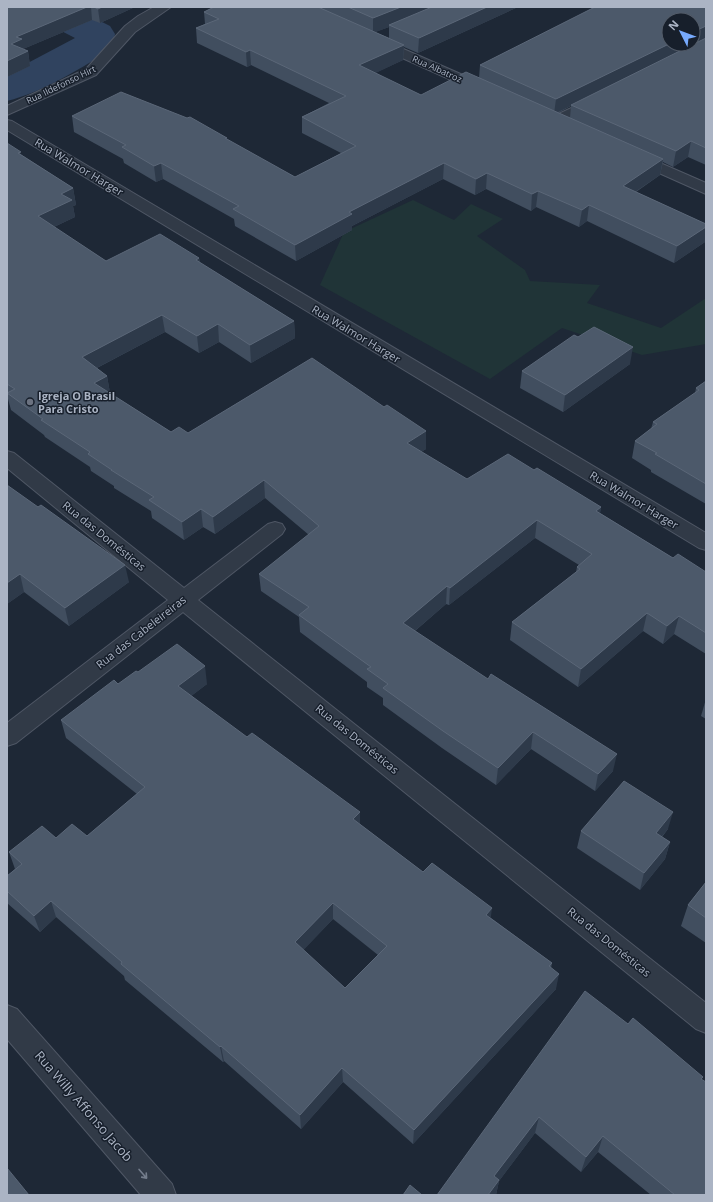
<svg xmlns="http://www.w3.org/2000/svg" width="713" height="1202" viewBox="0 0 713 1202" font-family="'Open Sans',sans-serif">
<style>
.green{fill:#203437}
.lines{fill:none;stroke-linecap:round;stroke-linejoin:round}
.river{fill:#30435f;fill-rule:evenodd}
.street-casing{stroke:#4f5765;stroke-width:2}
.street{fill:#313a47;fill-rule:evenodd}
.wall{fill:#414e5f;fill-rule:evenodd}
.shaded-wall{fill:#2e3a4a}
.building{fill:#4c596a;stroke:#5b6778;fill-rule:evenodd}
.oneway{stroke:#747d8c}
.worship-dot{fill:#6b7280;stroke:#171f2b;stroke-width:1.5}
.labels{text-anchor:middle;stroke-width:3;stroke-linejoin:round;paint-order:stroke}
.far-street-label{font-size:9px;fill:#abb4c4;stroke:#171f2b}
.street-label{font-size:11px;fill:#abb4c4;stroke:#171f2b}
.poi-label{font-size:11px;font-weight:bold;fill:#abb4c4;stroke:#171f2b;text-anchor:start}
.near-street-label{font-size:13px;fill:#abb4c4;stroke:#171f2b}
</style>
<rect width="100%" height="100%" fill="#1e2836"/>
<path class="green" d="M 413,200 L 454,220 L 471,204 L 503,219 L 477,236 L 525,270 L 530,281 L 600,285 L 587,303 L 661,328 L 706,298 L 706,344 L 642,355 L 562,328 L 490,379 L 320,285 L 344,232 Z"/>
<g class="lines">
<path class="river" d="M 24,7 L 72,7 L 110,26 L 115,34 L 113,44 L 108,52 C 75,71 43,92 7,101 L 7,74 L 75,38 L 30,15 Z"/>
<defs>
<g id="street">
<path d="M 154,7 L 171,7 L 135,32 L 96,75 L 7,115 L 7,106 L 86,69 L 125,26 L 138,16 Z"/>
<path d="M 376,37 L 488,86 L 490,89 L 488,92 L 483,93 L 478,92 L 371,44 L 369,41 L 371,38 Z"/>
<path d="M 597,96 L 602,97 L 604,100 L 602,103 L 560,124 L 555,125 L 550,124 L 548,121 L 550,118 Z"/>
<path d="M 7,120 L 12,121 L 706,533 L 706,550 L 699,548 L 7,130 Z"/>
<path d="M 635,152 L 706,183 L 706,194 L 630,160 L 627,157 L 630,154 Z"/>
<path d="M 7,451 L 14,453 L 184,588 L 268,524 L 275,522 L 282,524 L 285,529 L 282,534 L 198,600 L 706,1003 L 706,1033 L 696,1029 L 183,612 L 16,743 L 7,746 L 7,723 L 168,600 L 7,468 Z"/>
<path d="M 7,1005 L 17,1009 L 172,1184 L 176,1195 L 141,1195 L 7,1039 Z"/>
</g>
</defs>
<use href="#street" class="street-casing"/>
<use href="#street" class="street"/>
</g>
<g class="wall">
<path d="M 7,7 L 135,7 L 100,23 L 92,20 L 23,49 L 24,50 L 28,51 L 30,66 L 7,77 Z"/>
<path d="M 214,7 L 518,7 L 418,53 L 404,47 L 403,60 L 375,73 L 421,95 L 479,78 L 480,65 L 592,9 L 591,7 L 706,7 L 706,165 L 688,157 L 673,167 L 663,162 L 660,175 L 636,192 L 706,224 L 706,238 L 705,242 L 674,263 L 587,221 L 579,227 L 536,207 L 531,211 L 486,189 L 475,195 L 443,179 L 352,226 L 352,230 L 296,261 L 235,226 L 234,219 L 163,179 L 156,182 L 124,163 L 123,159 L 74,132 L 72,116 L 227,140 L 295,177 L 341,153 L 302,133 L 302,117 L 329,103 L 251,65 L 247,67 L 197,43 L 196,28 L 205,24 L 204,12 ZM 389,27 L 389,38 L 375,32 ZM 571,106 L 570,118 L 558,113 Z"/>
<path d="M 7,143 L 22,155 L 73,188 L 76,205 L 73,206 L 75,217 L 54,227 L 106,261 L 199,258 L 200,263 L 294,321 L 295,338 L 251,363 L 219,342 L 199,353 L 165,332 L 97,368 L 107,376 L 110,393 L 171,432 L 426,449 L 421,452 L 467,479 L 534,470 L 601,507 L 600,513 L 673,558 L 706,572 L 706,654 L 674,634 L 663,644 L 643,631 L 578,687 L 510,640 L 512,622 L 576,572 L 577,567 L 579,565 L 535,538 L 449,605 L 446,604 L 415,631 L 613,771 L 595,791 L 531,749 L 496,785 L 442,748 L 383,705 L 383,698 L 367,687 L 367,682 L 300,632 L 299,617 L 261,591 L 259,574 L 309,535 L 265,498 L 215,534 L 203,527 L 184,540 L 152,518 L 151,511 L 114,488 L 114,486 L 91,471 L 90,467 L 45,437 L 44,435 L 11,410 L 8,399 L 7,399 Z"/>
<path d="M 578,337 L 630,364 L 563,412 L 520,388 L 522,371 Z"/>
<path d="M 706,381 L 706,504 L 651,472 L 651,470 L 632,458 L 635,441 L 651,429 L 653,422 L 695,393 L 696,388 Z"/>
<path d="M 7,485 L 129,582 L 69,626 L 24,592 L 7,604 Z"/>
<path d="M 138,672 L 207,684 L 191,696 L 423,872 L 491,918 L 552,963 L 551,968 L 556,989 L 413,1144 L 343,1082 L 301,1129 L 224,1061 L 223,1062 L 125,980 L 124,976 L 56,917 L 40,932 L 7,903 L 7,876 L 15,869 L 9,852 L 56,838 L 87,836 L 137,794 L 66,738 L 61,720 L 118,684 ZM 333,919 L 378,955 L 345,988 L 303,950 Z"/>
<path d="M 706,699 L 706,719 L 701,716 Z"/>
<path d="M 668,829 L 662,837 L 670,842 L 665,859 L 640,890 L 577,848 L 581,831 Z"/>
<path d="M 706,882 L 706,943 L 681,926 L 688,905 Z"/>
<path d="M 628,1024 L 703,1077 L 702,1079 L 706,1195 L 651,1195 L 598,1152 L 581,1172 L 535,1133 L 499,1181 L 496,1195 L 437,1195 Z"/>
</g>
<g class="shaded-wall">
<path d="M 87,7 L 91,7 L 92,20 L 23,49 L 24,53 L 28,51 L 30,66 L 7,77 L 7,61 L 11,44 L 16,37 Z"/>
<path d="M 102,7 L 135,7 L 100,23 L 98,9 Z"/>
<path d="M 401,7 L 436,7 L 389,25 L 389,27 L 373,33 L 373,18 Z"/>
<path d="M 487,7 L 518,7 L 418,53 L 419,38 Z"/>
<path d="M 706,26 L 706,40 L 554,114 L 556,99 L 669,44 L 693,44 L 693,32 Z"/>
<path d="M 404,45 L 403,60 L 359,81 L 359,65 Z"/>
<path d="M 250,50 L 251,65 L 247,67 L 246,52 Z"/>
<path d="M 691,141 L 688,157 L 673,167 L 676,151 Z"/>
<path d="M 663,159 L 660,175 L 620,202 L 623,186 Z"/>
<path d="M 161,163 L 163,179 L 156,182 L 154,166 Z"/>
<path d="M 444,163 L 443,179 L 352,226 L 352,230 L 296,261 L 295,245 L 349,212 Z"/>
<path d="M 487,173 L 486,189 L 475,195 L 476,179 Z"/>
<path d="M 73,188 L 76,205 L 73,206 L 75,217 L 41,233 L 38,216 L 61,194 Z"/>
<path d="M 538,191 L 536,207 L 531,211 L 532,194 Z"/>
<path d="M 589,205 L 587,221 L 579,227 L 582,210 Z"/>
<path d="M 706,227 L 706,238 L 705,242 L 674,263 L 677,246 Z"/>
<path d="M 199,258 L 201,275 L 196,260 Z"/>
<path d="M 162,315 L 165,332 L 85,374 L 82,357 Z"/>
<path d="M 294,321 L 295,338 L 251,363 L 250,345 Z"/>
<path d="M 218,324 L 219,342 L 199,353 L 197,336 Z"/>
<path d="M 633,347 L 630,364 L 563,412 L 565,395 Z"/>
<path d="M 107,376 L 110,393 L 98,401 L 94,383 Z"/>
<path d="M 426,431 L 426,449 L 406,461 L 407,443 Z"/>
<path d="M 264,480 L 265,498 L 215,534 L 213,517 Z"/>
<path d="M 601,507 L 598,525 L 596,511 Z"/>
<path d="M 201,509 L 203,527 L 184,540 L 182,522 Z"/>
<path d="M 537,520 L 535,538 L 449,605 L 450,588 Z"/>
<path d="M 125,565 L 129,582 L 69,626 L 65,608 Z"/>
<path d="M 20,574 L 24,592 L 7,604 L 7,583 Z"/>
<path d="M 447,586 L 446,604 L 403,641 L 403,623 Z"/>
<path d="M 647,613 L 643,631 L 578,687 L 581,669 Z"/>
<path d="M 679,616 L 674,634 L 663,644 L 667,626 Z"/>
<path d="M 205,666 L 207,684 L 181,704 L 178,686 Z"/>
<path d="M 533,732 L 531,749 L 496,785 L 498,768 Z"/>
<path d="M 617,754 L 613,771 L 595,791 L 598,774 Z"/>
<path d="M 360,812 L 360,829 L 353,819 Z"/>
<path d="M 673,812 L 668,829 L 651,849 L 656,833 Z"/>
<path d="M 670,842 L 665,859 L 640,890 L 644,873 Z"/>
<path d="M 51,901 L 56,917 L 40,932 L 34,916 Z"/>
<path d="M 333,903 L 333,919 L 296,958 L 295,942 Z"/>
<path d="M 492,908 L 490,924 L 486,915 Z"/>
<path d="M 559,974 L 556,989 L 413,1144 L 414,1130 Z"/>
<path d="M 221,1046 L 224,1061 L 223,1062 L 220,1047 Z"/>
<path d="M 342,1068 L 343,1082 L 301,1129 L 300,1115 Z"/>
<path d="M 539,1117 L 535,1133 L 499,1181 L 496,1195 L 488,1195 L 494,1176 Z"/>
<path d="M 603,1136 L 598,1152 L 581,1172 L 586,1157 Z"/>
</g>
<g class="building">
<path d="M 7,7 L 87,7 L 16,37 L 22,39 L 11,44 L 28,51 L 7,61 Z"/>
<path d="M 94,7 L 102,7 L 98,9 Z"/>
<path d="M 214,7 L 318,7 L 404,45 L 359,65 L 421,95 L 466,72 L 663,159 L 623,186 L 706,224 L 706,227 L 677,246 L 589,205 L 582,210 L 538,191 L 532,194 L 487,173 L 476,179 L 444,163 L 349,212 L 352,214 L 295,245 L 233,209 L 239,206 L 161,163 L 154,166 L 122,147 L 126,145 L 72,116 L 121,92 L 187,118 L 190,117 L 227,138 L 225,138 L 295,177 L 356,146 L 302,117 L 346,96 L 250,50 L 246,52 L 196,28 L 219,19 L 204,12 Z"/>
<path d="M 348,7 L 401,7 L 373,18 Z"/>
<path d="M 432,7 L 487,7 L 419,38 L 389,25 Z"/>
<path d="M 595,7 L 706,7 L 706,26 L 693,32 L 693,20 L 669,20 L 669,44 L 556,99 L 480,65 Z"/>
<path d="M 706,38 L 706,148 L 691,141 L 676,151 L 571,105 Z"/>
<path d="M 7,143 L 21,152 L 18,153 L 73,188 L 61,194 L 72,200 L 38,216 L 106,261 L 160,234 L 199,258 L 196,260 L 294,321 L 250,345 L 218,324 L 197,336 L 162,315 L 82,357 L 107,376 L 94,383 L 171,432 L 179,427 L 188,433 L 312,358 L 384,407 L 387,405 L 426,431 L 407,443 L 467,479 L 508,454 L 534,470 L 537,468 L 601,507 L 596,511 L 673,558 L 678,554 L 706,572 L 706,633 L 679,616 L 667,626 L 647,613 L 581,669 L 512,622 L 580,569 L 577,567 L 592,554 L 537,520 L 450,588 L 447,586 L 403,623 L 488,679 L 491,674 L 617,754 L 598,774 L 533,732 L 498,768 L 443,731 L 383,688 L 388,684 L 367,669 L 371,667 L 299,615 L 309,607 L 259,574 L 319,526 L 264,480 L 213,517 L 201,509 L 182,522 L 149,500 L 154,497 L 111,470 L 112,470 L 88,454 L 90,452 L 41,420 L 43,419 L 7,393 L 15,389 L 7,384 Z"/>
<path d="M 594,327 L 633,347 L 565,395 L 522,371 L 574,335 L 578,337 Z"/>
<path d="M 706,381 L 706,484 L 655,454 L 657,453 L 635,441 L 657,424 L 653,422 L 699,390 L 696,388 Z"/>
<path d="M 7,485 L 38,507 L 41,505 L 125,565 L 65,608 L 20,574 L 7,583 Z"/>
<path d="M 177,644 L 205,666 L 178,686 L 247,737 L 252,733 L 360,812 L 353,819 L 423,872 L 432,863 L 492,908 L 486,915 L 552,963 L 549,966 L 559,974 L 414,1130 L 342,1068 L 300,1115 L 221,1046 L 220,1047 L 121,964 L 122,962 L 51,901 L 34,916 L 7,891 L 7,876 L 22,864 L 9,852 L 42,826 L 56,838 L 72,824 L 87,836 L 145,787 L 61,720 L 114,680 L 118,684 L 136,671 L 138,672 ZM 333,903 L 387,946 L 345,988 L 295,942 Z"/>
<path d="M 624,781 L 673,812 L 656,833 L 670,842 L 644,873 L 581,831 Z"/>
<path d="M 706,882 L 706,918 L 688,905 Z"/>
<path d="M 585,991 L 628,1024 L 633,1018 L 703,1077 L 701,1079 L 706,1082 L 706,1195 L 675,1195 L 603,1136 L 586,1157 L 539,1117 L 494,1176 L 499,1180 L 488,1195 L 437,1195 Z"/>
<path d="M 7,1168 L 29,1195 L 7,1195 Z"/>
<path d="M 410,1185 L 422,1195 L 403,1195 Z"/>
</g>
<defs><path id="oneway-shaft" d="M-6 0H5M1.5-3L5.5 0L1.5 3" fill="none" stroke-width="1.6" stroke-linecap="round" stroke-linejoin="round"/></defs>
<use class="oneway" href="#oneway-shaft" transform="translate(143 1174) rotate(49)"/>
<circle class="worship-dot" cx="30" cy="402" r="4"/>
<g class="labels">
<g class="far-street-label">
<text transform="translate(437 69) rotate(24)" y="3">Rua Albatroz</text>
<text transform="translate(61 85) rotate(-26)" y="3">Rua Ildefonso Hirt</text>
</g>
<g class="street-label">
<text transform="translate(79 167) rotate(31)" y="4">Rua Walmor Harger</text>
<text transform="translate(356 334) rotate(31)" y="4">Rua Walmor Harger</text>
<text transform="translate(634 500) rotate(31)" y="4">Rua Walmor Harger</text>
<text transform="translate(104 536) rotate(39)" y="4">Rua das Domésticas</text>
<text transform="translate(141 632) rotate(-38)" y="4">Rua das Cabeleireiras</text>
<text transform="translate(357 739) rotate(39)" y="4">Rua das Domésticas</text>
<text transform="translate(609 942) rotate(39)" y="4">Rua das Domésticas</text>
</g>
<g class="poi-label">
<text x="38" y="400">Igreja O Brasil<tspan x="38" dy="13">Para Cristo</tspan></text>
</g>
<g class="near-street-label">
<text transform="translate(84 1106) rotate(49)" y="5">Rua Willy Affonso Jacob</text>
</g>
</g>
<rect width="713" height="1202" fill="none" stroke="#abb4c4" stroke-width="16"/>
<g transform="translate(681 32) rotate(312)"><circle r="19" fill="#171f2b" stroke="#525b68"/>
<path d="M0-3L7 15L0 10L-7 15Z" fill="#77aafd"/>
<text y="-6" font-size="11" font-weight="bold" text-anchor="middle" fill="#abb4c4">N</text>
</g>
</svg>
